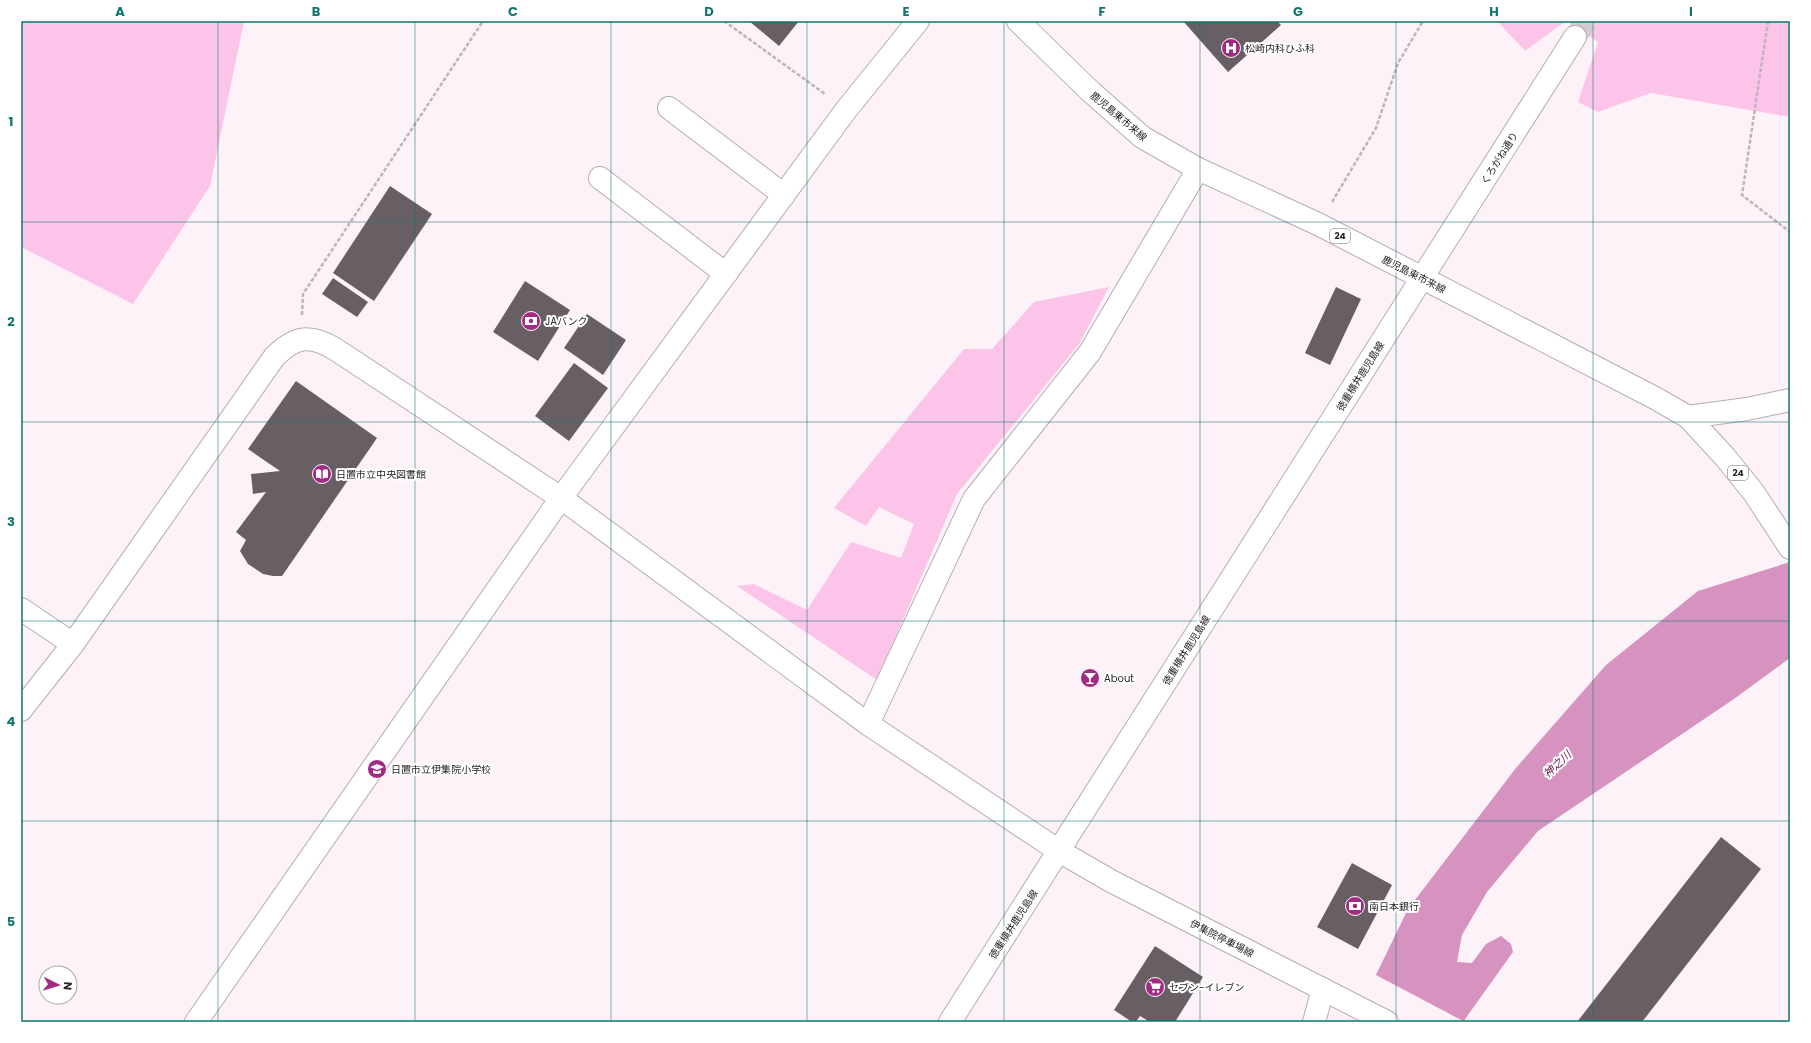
<svg xmlns="http://www.w3.org/2000/svg" width="1811" height="1043" viewBox="0 0 1811 1043" font-family="Poppins,'Noto Sans JP',sans-serif">
<style>
.green{fill:#fbc4e8}
.water{fill:#d793c0}
.pier{fill:#fef2f9}
.building{fill:#685f65}
.lines{fill:none;stroke-linecap:round;stroke-linejoin:round}
.minor-tunnel{stroke:#d3c9cf;stroke-width:22;stroke-dasharray:22 11;stroke-linecap:butt}
.minor-casing{stroke:#b7acb3;stroke-width:24}
.major-casing{stroke:#b7acb3;stroke-width:24}
.path{stroke:#beb4ba;stroke-width:2.5;stroke-dasharray:4 2;stroke-linecap:butt}
.minor{stroke:#fff;stroke-width:22}
.major{stroke:#fff;stroke-width:22}
.grid{fill:none;stroke:#0f766e;stroke-width:1;stroke-opacity:0.55}
.labels{text-anchor:middle;stroke-width:4;stroke-linejoin:round;paint-order:stroke}
.shield{fill:#fff;stroke:#686668;stroke-width:1}
.shield-label{font-size:9px;font-weight:bold;fill:#282427}
.poi-label{font-size:10px;fill:#282427;stroke:#fff;text-anchor:start}
.street-label{font-size:10px;fill:#282427;stroke:#fff}
.water-label{font-size:11px;font-style:italic;fill:#6f205a;stroke:#fff}
.neatline{fill:none;stroke:#0f766e;stroke-width:1.5}
.grid-label{font-size:13px;text-anchor:middle;font-weight:bold;fill:#0f766e}
</style>
<rect width="100%" height="100%" fill="#fef2f9"/>
<g class="green">
<path d="M 21,21 L 244,21 L 210,186 L 133,304 L 21,247 Z"/>
<path d="M 1497,21 L 1790,21 L 1790,117 L 1651,93 L 1598,112 L 1578,102 L 1598,42 L 1566,21 L 1525,51 Z"/>
<path d="M 1109,287 L 1079,344 L 957,494 L 877,680 L 737,586 L 754,584 L 807,610 L 851,542 L 901,558 L 914,524 L 879,507 L 866,526 L 834,508 L 964,349 L 992,349 L 1034,302 Z"/>
</g>
<path class="water" d="M 1790,562 L 1790,658 L 1734,699 L 1538,831 L 1487,892 L 1462,935 L 1457,962 L 1472,963 L 1486,944 L 1501,936 L 1511,944 L 1513,952 L 1463,1022 L 1353,1022 L 1408,909 L 1516,768 L 1606,665 L 1698,591 Z"/>
<path class="pier" d="M 1374,974 L 1465,1022 L 1351,1022 Z"/>
<g class="building">
<path d="M 749,21 L 799,21 L 779,46 Z"/>
<path d="M 1183,21 L 1277,21 L 1281,25 L 1228,72 Z"/>
<path d="M 390,186 L 432,214 L 374,301 L 333,273 Z"/>
<path d="M 333,278 L 368,302 L 357,317 L 322,294 Z"/>
<path d="M 525,281 L 570,310 L 538,361 L 493,332 Z"/>
<path d="M 1336,287 L 1361,299 L 1330,365 L 1305,353 Z"/>
<path d="M 587,314 L 626,340 L 603,375 L 564,348 Z"/>
<path d="M 574,363 L 608,388 L 569,441 L 535,416 Z"/>
<path d="M 296,381 L 377,438 L 282,576 L 273,576 L 263,574 L 248,564 L 240,551 L 246,540 L 236,532 L 266,492 L 253,494 L 251,474 L 280,471 L 248,449 Z"/>
<path d="M 1721,837 L 1761,869 L 1642,1022 L 1577,1022 Z"/>
<path d="M 1352,863 L 1392,885 L 1358,949 L 1317,927 Z"/>
<path d="M 1155,946 L 1203,977 L 1175,1022 L 1150,1022 L 1140,1016 L 1136,1022 L 1132,1022 L 1114,1010 Z"/>
</g>
<g class="lines">
<path class="minor-tunnel" d="M 1575,37 L 1587,21"/>
<defs>
<g id="minor">
<path d="M 669,108 L 784,195"/>
<path d="M 600,178 L 726,274"/>
<path d="M 1422,278 L 1575,37"/>
<path d="M 1688,417 L 1747,409 L 1790,400"/>
<path d="M 21,609 L 73,644"/>
<path d="M 21,710 L 73,644 L 275,356 C 296,336 310,334 335,349 L 561,498 L 868,724 L 1059,851"/>
<path d="M 868,724 L 974,499 L 1090,352 L 1198,169"/>
<path d="M 196,1022 L 561,498 L 846,110 L 918,21"/>
<path d="M 1314,1022 L 1323,989"/>
</g>
<g id="major">
<path d="M 1018,21 L 1090,91 L 1142,137 L 1198,169 L 1318,224 L 1655,398 L 1688,417 L 1725,457 L 1754,493 L 1790,548"/>
<path d="M 1059,851 L 1111,881 L 1387,1022"/>
<path d="M 950,1022 L 1422,278"/>
</g>
</defs>
<use href="#minor" class="minor-casing"/>
<use href="#major" class="major-casing"/>
<g class="path">
<path d="M 724,21 L 825,94"/>
<path d="M 1768,21 L 1742,195 L 1790,232"/>
<path d="M 1332,202 L 1376,128 L 1398,63 L 1423,21"/>
<path d="M 302,315 L 303,294 L 483,21"/>
</g>
<use href="#minor" class="minor"/>
<use href="#major" class="major"/>
</g>
<path class="grid" d="M 218,21 L 218,1022M 415,21 L 415,1022M 611,21 L 611,1022M 807,21 L 807,1022M 1004,21 L 1004,1022M 1200,21 L 1200,1022M 1396,21 L 1396,1022M 1593,21 L 1593,1022M 21,222 L 1790,222M 21,422 L 1790,422M 21,621 L 1790,621M 21,821 L 1790,821"/>
<defs>
<symbol id="hospital-disc" viewBox="-11 -11 22 22"><circle r="9.5" fill="#a12a83" stroke="#fff"/><path d="M-5-5h3v3.5h4V-5h3V5h-3V1.5h-4V5h-3Z" fill="#fff"/></symbol>
<symbol id="bank-disc" viewBox="-11 -11 22 22"><circle r="9.5" fill="#a12a83" stroke="#fff"/><path d="M-6-4H6V4H-6ZM0-2.3a2.3 2.3 0 1 0 0 4.6a2.3 2.3 0 1 0 0-4.6Z" fill="#fff"/></symbol>
<symbol id="library-disc" viewBox="-11 -11 22 22"><circle r="9.5" fill="#a12a83" stroke="#fff"/><path d="M-6-4Q-3-5.5-.7-3.5V5Q-3 3-6 4ZM6-4Q3-5.5 .7-3.5V5Q3 3 6 4Z" fill="#fff"/></symbol>
<symbol id="bar-disc" viewBox="-11 -11 22 22"><circle r="9.5" fill="#a12a83" stroke="#fff"/><path d="M-6-5H6L.8 .8V4.5H3.5V6h-7V4.5H-.8V.8Z" fill="#fff"/></symbol>
<symbol id="school-disc" viewBox="-11 -11 22 22"><circle r="9.5" fill="#a12a83" stroke="#fff"/><path d="M0-5L7-2L0 1L-7-2ZM-4 1L0 2.5L4 1V4Q0 6-4 4Z" fill="#fff"/></symbol>
<symbol id="supermarket-disc" viewBox="-11 -11 22 22"><circle r="9.5" fill="#a12a83" stroke="#fff"/><path d="M-6-5.5h2.5l.6 2H6L4.5 2H-2.5L-4.4-4H-6ZM-1.5 3.2a1.3 1.3 0 1 0 .1 0ZM3 3.2a1.3 1.3 0 1 0 .1 0Z" fill="#fff"/></symbol>
</defs>
<g fill-rule="evenodd">
<use href="#hospital-disc" x="1220" y="37" width="22" height="22"/>
<use href="#bank-disc" x="520" y="310" width="22" height="22"/>
<use href="#library-disc" x="311" y="463" width="22" height="22"/>
<use href="#bar-disc" x="1079" y="667" width="22" height="22"/>
<use href="#school-disc" x="366" y="758" width="22" height="22"/>
<use href="#bank-disc" x="1344" y="895" width="22" height="22"/>
<use href="#supermarket-disc" x="1144" y="976" width="22" height="22"/>
</g>
<g class="labels">
<g class="shield">
<rect x="1330" y="229" width="20" height="14" rx="3"/>
<rect x="1728" y="466" width="20" height="14" rx="3"/>
</g>
<g class="shield-label">
<text x="1340" y="239">24</text>
<text x="1738" y="476">24</text>
</g>
<g class="poi-label">
<text x="1245" y="52">松崎内科ひふ科</text>
<text x="545" y="325">JAバンク</text>
<text x="336" y="478">日置市立中央図書館</text>
<text x="1104" y="682">About</text>
<text x="391" y="773">日置市立伊集院小学校</text>
<text x="1369" y="910">南日本銀行</text>
<text x="1169" y="991">セブン-イレブン</text>
</g>
<g class="street-label">
<text transform="translate(1119 116) rotate(40)" y="4">鹿児島東市来線</text>
<text transform="translate(1499 158) rotate(-58)" y="4">くろがね通り</text>
<text transform="translate(1414 274) rotate(27)" y="4">鹿児島東市来線</text>
<text transform="translate(1360 376) rotate(-58)" y="4">徳重横井鹿児島線</text>
<text transform="translate(1186 650) rotate(-58)" y="4">徳重横井鹿児島線</text>
<text transform="translate(1013 924) rotate(-57)" y="4">徳重横井鹿児島線</text>
<text transform="translate(1222 938) rotate(27)" y="4">伊集院停車場線</text>
</g>
<g class="water-label">
<text transform="translate(1557 764) rotate(-43)" y="4">神之川</text>
</g>
</g>
<rect width="1811" height="1043" fill="none" stroke="#ffffff" stroke-width="44"/>
<g transform="translate(58 985) rotate(95)"><circle r="19" fill="#ffffff" stroke="#a9a7a9"/>
<path d="M0-3L7 15L0 10L-7 15Z" fill="#a12a83"/>
<text y="-6" font-size="11" font-weight="bold" text-anchor="middle" fill="#282427">N</text>
</g>
<rect x="22" y="22" width="1767" height="999" class="neatline"/>
<g class="grid-label">
<text x="120" y="16">A</text>
<text x="316" y="16">B</text>
<text x="513" y="16">C</text>
<text x="709" y="16">D</text>
<text x="906" y="16">E</text>
<text x="1102" y="16">F</text>
<text x="1298" y="16">G</text>
<text x="1494" y="16">H</text>
<text x="1691" y="16">I</text>
<text x="11" y="126">1</text>
<text x="11" y="326">2</text>
<text x="11" y="526">3</text>
<text x="11" y="726">4</text>
<text x="11" y="926">5</text>
</g>
</svg>
